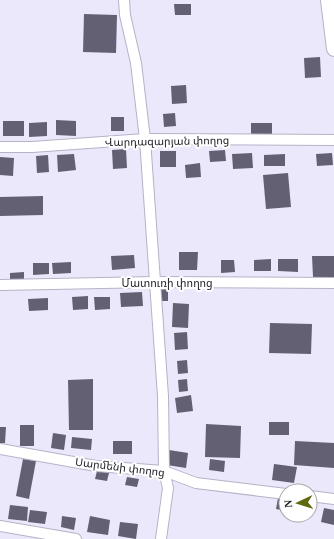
<svg xmlns="http://www.w3.org/2000/svg" width="334" height="539" viewBox="0 0 334 539" font-family="'Times New Roman','Noto Sans Armenian',serif">
<style>
.building{fill:#646074}
.lines{fill:none;stroke-linecap:round;stroke-linejoin:round}
.minor-casing{stroke:#b7b2c8;stroke-width:12}
.secondary-casing{stroke:#b7b2c8;stroke-width:16}
.minor{stroke:#fff;stroke-width:10}
.secondary{stroke:#fff;stroke-width:14}
.labels{text-anchor:middle;stroke-width:4;stroke-linejoin:round;paint-order:stroke}
.street-label{font-size:11px;fill:#25232b;stroke:#fff}
</style>
<rect width="100%" height="100%" fill="#ece8fb"/>
<g class="building">
<path d="M 174,4 L 191,4 L 191,15 L 175,15 Z"/>
<path d="M 84,14 L 117,15 L 116,53 L 83,52 Z"/>
<path d="M 320,57 L 321,77 L 305,78 L 304,58 Z"/>
<path d="M 186,85 L 187,103 L 172,104 L 171,86 Z"/>
<path d="M 175,113 L 176,126 L 164,127 L 163,114 Z"/>
<rect x="111" y="117" width="13" height="14"/>
<path d="M 56,120 L 76,121 L 76,136 L 56,135 Z"/>
<rect x="3" y="121" width="21" height="15"/>
<path d="M 47,122 L 47,136 L 29,137 L 29,123 Z"/>
<rect x="251" y="123" width="21" height="15"/>
<path d="M 126,149 L 127,168 L 113,169 L 112,150 Z"/>
<path d="M 225,150 L 226,161 L 210,162 L 209,151 Z"/>
<rect x="160" y="151" width="16" height="16"/>
<path d="M 252,153 L 253,168 L 233,169 L 232,154 Z"/>
<path d="M 332,153 L 333,165 L 317,166 L 316,154 Z"/>
<path d="M 74,154 L 76,170 L 58,172 L 57,155 Z"/>
<path d="M 285,154 L 285,166 L 264,166 L 264,155 Z"/>
<path d="M 48,155 L 49,172 L 37,173 L 36,156 Z"/>
<path d="M 0,157 L 14,158 L 13,176 L 0,175 Z"/>
<path d="M 200,163 L 201,177 L 186,178 L 185,165 Z"/>
<path d="M 288,173 L 291,207 L 266,209 L 263,175 Z"/>
<path d="M 43,196 L 43,215 L 0,216 L 0,197 Z"/>
<path d="M 179,252 L 198,252 L 197,270 L 179,270 Z"/>
<path d="M 134,255 L 135,268 L 112,270 L 111,256 Z"/>
<path d="M 312,256 L 334,256 L 334,277 L 313,277 Z"/>
<path d="M 271,259 L 271,271 L 254,271 L 254,260 Z"/>
<path d="M 278,259 L 298,259 L 298,272 L 278,271 Z"/>
<path d="M 221,260 L 234,260 L 235,272 L 221,273 Z"/>
<path d="M 71,262 L 71,273 L 53,274 L 52,263 Z"/>
<path d="M 33,263 L 49,263 L 49,274 L 33,275 Z"/>
<path d="M 24,272 L 24,281 L 10,281 L 10,273 Z"/>
<path d="M 168,289 L 168,301 L 158,301 L 158,290 Z"/>
<path d="M 142,292 L 143,306 L 121,307 L 120,293 Z"/>
<path d="M 88,296 L 88,309 L 73,310 L 72,297 Z"/>
<path d="M 94,297 L 110,297 L 110,309 L 95,310 Z"/>
<path d="M 48,298 L 48,310 L 29,311 L 28,299 Z"/>
<path d="M 173,303 L 189,304 L 188,328 L 172,327 Z"/>
<path d="M 270,323 L 312,324 L 311,354 L 269,353 Z"/>
<path d="M 187,332 L 188,349 L 175,350 L 174,333 Z"/>
<path d="M 187,360 L 188,373 L 178,374 L 177,361 Z"/>
<path d="M 93,379 L 93,430 L 69,430 L 68,380 Z"/>
<path d="M 187,379 L 188,391 L 179,392 L 178,380 Z"/>
<path d="M 191,395 L 193,411 L 177,413 L 175,398 Z"/>
<rect x="269" y="422" width="20" height="13"/>
<path d="M 206,424 L 241,426 L 240,458 L 205,457 Z"/>
<rect x="20" y="425" width="14" height="21"/>
<path d="M 0,427 L 6,427 L 5,443 L 0,443 Z"/>
<path d="M 53,433 L 66,435 L 64,450 L 51,448 Z"/>
<path d="M 72,437 L 92,439 L 91,450 L 71,448 Z"/>
<rect x="113" y="441" width="19" height="13"/>
<path d="M 295,441 L 334,443 L 334,468 L 294,465 Z"/>
<path d="M 169,450 L 188,453 L 186,468 L 167,465 Z"/>
<path d="M 23,459 L 36,461 L 29,499 L 16,496 Z"/>
<path d="M 210,459 L 225,461 L 224,472 L 209,470 Z"/>
<path d="M 274,464 L 297,467 L 294,483 L 272,480 Z"/>
<path d="M 97,471 L 109,473 L 107,481 L 95,479 Z"/>
<path d="M 127,477 L 139,479 L 137,487 L 125,485 Z"/>
<path d="M 278,498 L 286,500 L 286,511 L 276,509 Z"/>
<path d="M 10,505 L 28,507 L 27,521 L 8,519 Z"/>
<path d="M 324,508 L 334,510 L 334,525 L 321,522 Z"/>
<path d="M 30,510 L 47,512 L 45,524 L 28,522 Z"/>
<path d="M 62,516 L 76,518 L 74,530 L 61,527 Z"/>
<path d="M 90,516 L 110,520 L 108,535 L 87,532 Z"/>
<path d="M 120,522 L 138,524 L 136,539 L 118,536 Z"/>
</g>
<g class="lines">
<defs>
<g id="minor">
<path d="M 124,0 L 125,15 L 136,63 L 145,139 L 163,396 L 164,471 L 168,488 L 161,539"/>
<path d="M 0,147 L 32,147 L 145,139 L 334,140"/>
<path d="M 0,285 L 154,282 L 334,283"/>
<path d="M 0,449 L 96,466 L 164,471 L 196,483 L 286,494"/>
<path d="M 310,496 L 334,499"/>
<path d="M 0,526 L 76,539"/>
</g>
<path id="secondary" d="M 328,0 L 334,49"/>
</defs>
<use href="#minor" class="minor-casing"/>
<use href="#secondary" class="secondary-casing"/>
<use href="#minor" class="minor"/>
<use href="#secondary" class="secondary"/>
</g>
<g class="labels">
<g class="street-label">
<text transform="translate(167 141) rotate(-1)" y="4">Վարդազարյան փողոց</text>
<text x="167" y="287">Մատուռի փողոց</text>
<text transform="translate(120 467) rotate(7)" y="4">Սարմենի փողոց</text>
</g>
</g>
<g transform="translate(298 503) rotate(266)"><circle r="19" fill="#ffffff" stroke="#a8a7aa"/>
<path d="M0-3L7 15L0 10L-7 15Z" fill="#60690d"/>
<text y="-6" font-size="11" font-weight="bold" text-anchor="middle" fill="#25232b">N</text>
</g>
</svg>
